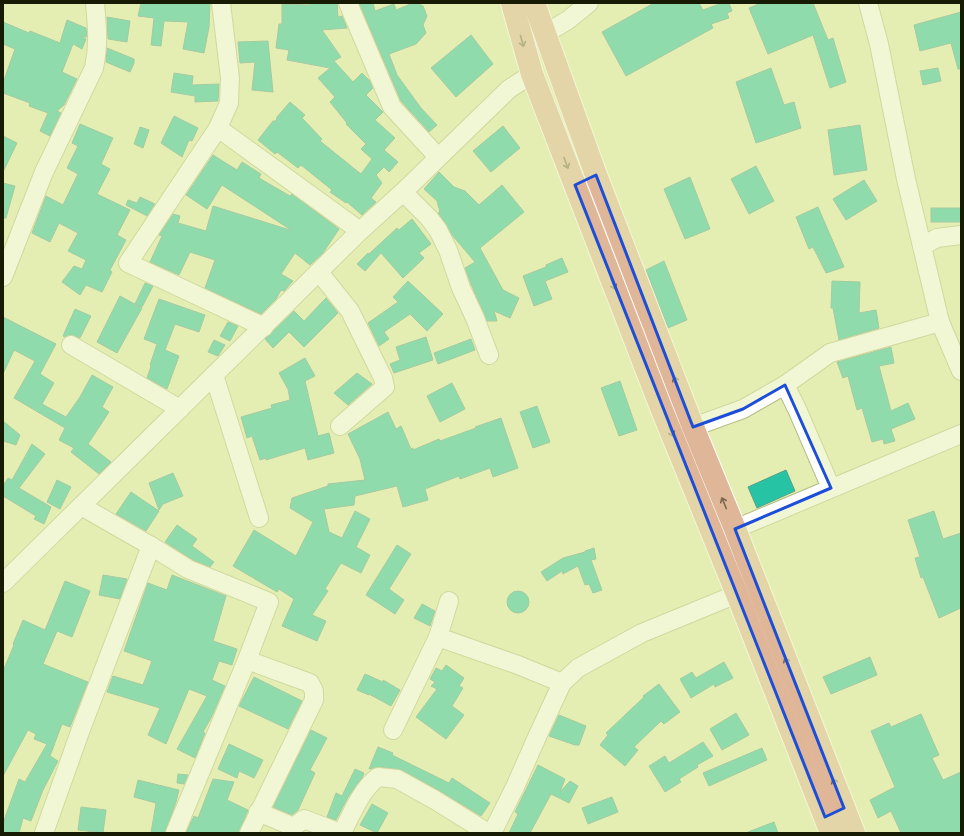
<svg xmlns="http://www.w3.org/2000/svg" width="964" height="836" viewBox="0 0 964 836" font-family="'Open Sans',sans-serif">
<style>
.building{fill:#26c4a5;stroke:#569e8c}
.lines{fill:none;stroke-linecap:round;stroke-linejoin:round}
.minor-casing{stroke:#b5be84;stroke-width:20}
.major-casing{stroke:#fff;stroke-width:24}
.minor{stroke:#fff;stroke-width:18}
.major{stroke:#e0b699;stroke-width:22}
.oneway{stroke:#7c684e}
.marked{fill:none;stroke:#1d4ed8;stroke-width:3;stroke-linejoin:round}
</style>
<rect width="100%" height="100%" fill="#e5eeb2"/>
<g class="building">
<path d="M 141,3 L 210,3 L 209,27 L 204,53 L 183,49 L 188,22 L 164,21 L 161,46 L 151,45 L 154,18 L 138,16 Z"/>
<path d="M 309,3 L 337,3 L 338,17 L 342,16 L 347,28 L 322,30 L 341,57 L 334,61 L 353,82 L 362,73 L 370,81 L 373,88 L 366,95 L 383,112 L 375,120 L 395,138 L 384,150 L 398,162 L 389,172 L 384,167 L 376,175 L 382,183 L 371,198 L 376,202 L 362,215 L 347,202 L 346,203 L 330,192 L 332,190 L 301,165 L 298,168 L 277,152 L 275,154 L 258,140 L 273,121 L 276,121 L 277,117 L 290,102 L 305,115 L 302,118 L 322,139 L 320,141 L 361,174 L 372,159 L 361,149 L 366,144 L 346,124 L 347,123 L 330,102 L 335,97 L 318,78 L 330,68 L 287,60 L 289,50 L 276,48 L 279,24 L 282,24 L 282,4 L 309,5 Z"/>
<path d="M 359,3 L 373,3 L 375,11 L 394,4 L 396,10 L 413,3 L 417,3 L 423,6 L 427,16 L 423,25 L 426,33 L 416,44 L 389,54 L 397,75 L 421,108 L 437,125 L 429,132 L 401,101 Z"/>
<path d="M 654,3 L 699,3 L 703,10 L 722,3 L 729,3 L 732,11 L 727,13 L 729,18 L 711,24 L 713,28 L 626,76 L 602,32 Z"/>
<path d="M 761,3 L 813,3 L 828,40 L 833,38 L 846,82 L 830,88 L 813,35 L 768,54 L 749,8 Z"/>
<path d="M 961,12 L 961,69 L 958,69 L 951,43 L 920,51 L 914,25 Z"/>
<path d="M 107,17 L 130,21 L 127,42 L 108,39 Z"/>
<path d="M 67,20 L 86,28 L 87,37 L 81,36 L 86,39 L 82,49 L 73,44 L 62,72 L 77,79 L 64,105 L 57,111 L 61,113 L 50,136 L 40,131 L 48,113 L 29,106 L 30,103 L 3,93 L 3,83 L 15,49 L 3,44 L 3,22 L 29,33 L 30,31 L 60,43 Z"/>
<path d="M 471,35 L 493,64 L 456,97 L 431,68 Z"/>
<path d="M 268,41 L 273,92 L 252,90 L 255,62 L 240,63 L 238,42 Z"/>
<path d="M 107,48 L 134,59 L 134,63 L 130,72 L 106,62 Z"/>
<path d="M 771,68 L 784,105 L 794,102 L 801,128 L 756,143 L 736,82 Z"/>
<path d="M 938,68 L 941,81 L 923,85 L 920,71 Z"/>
<path d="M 174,73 L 193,76 L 192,85 L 219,84 L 218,101 L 195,102 L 195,96 L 171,92 Z"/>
<path d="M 174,116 L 198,128 L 192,141 L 189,140 L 182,157 L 161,143 Z"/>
<path d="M 80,124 L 113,138 L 101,164 L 110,169 L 97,194 L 130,210 L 117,235 L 126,240 L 110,270 L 112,272 L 102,292 L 86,285 L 80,295 L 62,282 L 74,266 L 82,269 L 86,260 L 68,251 L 78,233 L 59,223 L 50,242 L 32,233 L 46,196 L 63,205 L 78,174 L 67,168 L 78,146 L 72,143 Z"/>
<path d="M 860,125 L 867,170 L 834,175 L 828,130 Z"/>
<path d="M 503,126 L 520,148 L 491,172 L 473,151 Z"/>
<path d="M 140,127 L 149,130 L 143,148 L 134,144 Z"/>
<path d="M 3,136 L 17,143 L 3,172 Z"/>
<path d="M 213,155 L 237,170 L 242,162 L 261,174 L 259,178 L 290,196 L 292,194 L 339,229 L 323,253 L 310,265 L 295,253 L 281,274 L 293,281 L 284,291 L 281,290 L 276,299 L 261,314 L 205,288 L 215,260 L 190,252 L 179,275 L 150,262 L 162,236 L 159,235 L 173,214 L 180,216 L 178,223 L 206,231 L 213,206 L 290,230 L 291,230 L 222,185 L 207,209 L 186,195 Z"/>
<path d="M 756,166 L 774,201 L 749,214 L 731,179 Z"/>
<path d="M 439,172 L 454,187 L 465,191 L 479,205 L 502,185 L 524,212 L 480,248 L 503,290 L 519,298 L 510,318 L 494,311 L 497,321 L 487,321 L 471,284 L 465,268 L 475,262 L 452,235 L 446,224 L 438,213 L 440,212 L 437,201 L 424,189 Z"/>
<path d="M 690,177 L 710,229 L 685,239 L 664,189 Z"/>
<path d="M 864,180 L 877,201 L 846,220 L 833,199 Z"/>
<path d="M 3,183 L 15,186 L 6,218 L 3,218 Z"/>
<path d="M 140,197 L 155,204 L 147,216 L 126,205 L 128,200 L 137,203 Z"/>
<path d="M 818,207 L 844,267 L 826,273 L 813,247 L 809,249 L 796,217 Z"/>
<rect x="931" y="208" width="30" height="14"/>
<path d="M 412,219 L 431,244 L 419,253 L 424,258 L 403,278 L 381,253 L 365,271 L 357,264 L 368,253 L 369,254 L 397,228 L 399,230 Z"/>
<path d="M 562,258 L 568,272 L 545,281 L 552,299 L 534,306 L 523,276 L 546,267 L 546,265 Z"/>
<path d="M 664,261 L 687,320 L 668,328 L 646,270 Z"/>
<path d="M 408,281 L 443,314 L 427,331 L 410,314 L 384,332 L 389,339 L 379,346 L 368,323 L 398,302 L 393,297 Z"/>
<path d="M 832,281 L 860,282 L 859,313 L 876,310 L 879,328 L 839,340 L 833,308 L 831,308 Z"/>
<path d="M 145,283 L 153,286 L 142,307 L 135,304 Z"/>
<path d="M 120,296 L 142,308 L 117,353 L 97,342 Z"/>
<path d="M 326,298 L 338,313 L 304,347 L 289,332 L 273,348 L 265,339 L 294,311 L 304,321 Z"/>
<path d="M 159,299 L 205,315 L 199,332 L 175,324 L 165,350 L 179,356 L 167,389 L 147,378 L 151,366 L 150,365 L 157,344 L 144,339 Z"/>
<path d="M 75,309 L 91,316 L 80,338 L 71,335 L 65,337 L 63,336 Z"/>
<path d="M 3,317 L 56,344 L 40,374 L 54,383 L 42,404 L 66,417 L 80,397 L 92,375 L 113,387 L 102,407 L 109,412 L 88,444 L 111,462 L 99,474 L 71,452 L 74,448 L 59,440 L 65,428 L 14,398 L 35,361 L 14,350 L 3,374 Z"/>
<path d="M 228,322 L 238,326 L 230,341 L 220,336 Z"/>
<path d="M 426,337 L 433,360 L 394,373 L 390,364 L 400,360 L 396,347 Z"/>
<path d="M 471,339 L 475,350 L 438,364 L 434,353 Z"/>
<path d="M 214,340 L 225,345 L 218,356 L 208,352 Z"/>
<path d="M 891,347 L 894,363 L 879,366 L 891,411 L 908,403 L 915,419 L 891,429 L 895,441 L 884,444 L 883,439 L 872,442 L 862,408 L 857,410 L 848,376 L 843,378 L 837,362 Z"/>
<path d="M 305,358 L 315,376 L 305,381 L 318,436 L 329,433 L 334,453 L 308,460 L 305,448 L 266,460 L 266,458 L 260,460 L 252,436 L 247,438 L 241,417 L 272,408 L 271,405 L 290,400 L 288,389 L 279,373 Z"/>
<path d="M 357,373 L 372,384 L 348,405 L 334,393 Z"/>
<path d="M 620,381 L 637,430 L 619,436 L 601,388 Z"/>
<path d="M 452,383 L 465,409 L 440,422 L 427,396 Z"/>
<path d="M 537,406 L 550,442 L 533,448 L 520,412 Z"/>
<path d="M 388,412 L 396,429 L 401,426 L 411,449 L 413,448 L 413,450 L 439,439 L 440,441 L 476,428 L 475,427 L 501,418 L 518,468 L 493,477 L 490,468 L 460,479 L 459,476 L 425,489 L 428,500 L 403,507 L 397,486 L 355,496 L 354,505 L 324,509 L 329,532 L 342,538 L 355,511 L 370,519 L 356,547 L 370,555 L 361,573 L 341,563 L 325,589 L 328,591 L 312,615 L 326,621 L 317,641 L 282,626 L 294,599 L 279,589 L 277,592 L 233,566 L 254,530 L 296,556 L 313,522 L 290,508 L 292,498 L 328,486 L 328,484 L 365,480 L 360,459 L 348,434 Z"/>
<path d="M 3,421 L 20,435 L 16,445 L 3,441 Z"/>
<path d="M 32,444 L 45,454 L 19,488 L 51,507 L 44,524 L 34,519 L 36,516 L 3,496 L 3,486 L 8,478 L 12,480 Z"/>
<path d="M 786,470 L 795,491 L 757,508 L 748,487 Z"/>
<path d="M 173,473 L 183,496 L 163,504 L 159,510 L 149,483 Z"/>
<path d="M 57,480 L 71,487 L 60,509 L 47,502 Z"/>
<path d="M 131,492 L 159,511 L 146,531 L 116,514 Z"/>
<path d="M 934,511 L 943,539 L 961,533 L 961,608 L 939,618 L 923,577 L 921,578 L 915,558 L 920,557 L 908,520 Z"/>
<path d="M 177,525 L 197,539 L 192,546 L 214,562 L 210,567 L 193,560 L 165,542 Z"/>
<path d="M 397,545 L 411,554 L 389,589 L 404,600 L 395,614 L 366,595 Z"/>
<path d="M 594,548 L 596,559 L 591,560 L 602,590 L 593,593 L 589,584 L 585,585 L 578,566 L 563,574 L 562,571 L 547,581 L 541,572 L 563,558 L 585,552 L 585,551 Z"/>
<path d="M 103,575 L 127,579 L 120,599 L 99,595 Z"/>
<path d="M 172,575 L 226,596 L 213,641 L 237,649 L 232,665 L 219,661 L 212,680 L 225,686 L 211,718 L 203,732 L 205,733 L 195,758 L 177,749 L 207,696 L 189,689 L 166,744 L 148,735 L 160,708 L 107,692 L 113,676 L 143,685 L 152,661 L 124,651 L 148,583 L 167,590 Z"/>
<path d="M 65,581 L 90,591 L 72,637 L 57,631 L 43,664 L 88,682 L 70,727 L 62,724 L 50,756 L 58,761 L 43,790 L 31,821 L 23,818 L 19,833 L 3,833 L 3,823 L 19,779 L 25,782 L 47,744 L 34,739 L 36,734 L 28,730 L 3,776 L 3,671 L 14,645 L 13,644 L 23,620 L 45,630 Z"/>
<circle cx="518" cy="602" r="11"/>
<path d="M 422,604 L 435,611 L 430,626 L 414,618 Z"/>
<path d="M 870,657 L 877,675 L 831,694 L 823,677 Z"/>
<path d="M 724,662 L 733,678 L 715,687 L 714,684 L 691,698 L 680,679 L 692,672 L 696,678 Z"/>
<path d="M 446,665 L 464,678 L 459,686 L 463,688 L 452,706 L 464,715 L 446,739 L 416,717 L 437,689 L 431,686 L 435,682 L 430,679 L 436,668 L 442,671 Z"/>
<path d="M 365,674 L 383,682 L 383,680 L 400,690 L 391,706 L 369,694 L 369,695 L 357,690 Z"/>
<path d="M 254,677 L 302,701 L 288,729 L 239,706 Z"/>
<path d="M 659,684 L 680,712 L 664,724 L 661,721 L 634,747 L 638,750 L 625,766 L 600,745 L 608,735 L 606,733 L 644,697 L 643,696 Z"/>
<path d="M 736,713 L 749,735 L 722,750 L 710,729 Z"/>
<path d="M 921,714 L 939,755 L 932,758 L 943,780 L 961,772 L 961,833 L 901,833 L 891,811 L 878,818 L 870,800 L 895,787 L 871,731 L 889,723 L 891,727 Z"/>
<path d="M 559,715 L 586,726 L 579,745 L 575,745 L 549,736 Z"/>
<path d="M 311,730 L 327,738 L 310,770 L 315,773 L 298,810 L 292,815 L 273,807 Z"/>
<path d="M 703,742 L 713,756 L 697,765 L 698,767 L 679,779 L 681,782 L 665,792 L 649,766 L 665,756 L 669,763 Z"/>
<path d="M 229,744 L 263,760 L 254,778 L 239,771 L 237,778 L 218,769 Z"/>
<path d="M 378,747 L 393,753 L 392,755 L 449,783 L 452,778 L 490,803 L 481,816 L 440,791 L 402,770 L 379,767 L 369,769 Z"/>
<path d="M 762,748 L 767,760 L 709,786 L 703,773 Z"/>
<path d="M 538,765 L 565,779 L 560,792 L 570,781 L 578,786 L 569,803 L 551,794 L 530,833 L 509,833 L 518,814 L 515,812 Z"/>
<path d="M 355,769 L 364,773 L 362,778 L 348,797 L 336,820 L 327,817 L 336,793 L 342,796 Z"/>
<path d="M 178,774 L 188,775 L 184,784 L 177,783 Z"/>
<path d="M 213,779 L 234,782 L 227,800 L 248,810 L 239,833 L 186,833 L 194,816 L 198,818 Z"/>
<path d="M 138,780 L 179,790 L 176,802 L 165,833 L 151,833 L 156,803 L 134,797 Z"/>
<path d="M 612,797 L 618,812 L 588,824 L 582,808 Z"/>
<path d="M 372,804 L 388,813 L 377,833 L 360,825 Z"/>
<path d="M 81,807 L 106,810 L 103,833 L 78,830 Z"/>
<path d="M 774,822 L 778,833 L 748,833 L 748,832 Z"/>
</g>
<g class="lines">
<defs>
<g id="minor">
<path d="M 221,3 L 230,78 L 229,103 L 218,128 L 128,263 L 264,327"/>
<path d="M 348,3 L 392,107 L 438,157"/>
<path d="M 868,3 L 879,44 L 906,179 L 940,322 L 961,371"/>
<path d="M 545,34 L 568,20 L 589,3"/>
<path d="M 218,128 L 360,231"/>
<path d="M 403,192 L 429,218 L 438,230 L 448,250 L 461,288 L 475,318 L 489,355"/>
<path d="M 922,246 L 937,238 L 961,235"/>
<path d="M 319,272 L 350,311 L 383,378 L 385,387 L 340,426"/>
<path d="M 3,277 L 44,172 L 94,68 C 99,45 97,26 95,3"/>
<path d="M 71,345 L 180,409"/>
<path d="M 214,375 L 259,518"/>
<path d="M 693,427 L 743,409 L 785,385"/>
<path d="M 831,488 L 797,409 L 785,385 L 830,353 L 940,322"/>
<path d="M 735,529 L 961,434"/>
<path d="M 151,546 L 188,569 L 269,602 L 247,660 L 175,833"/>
<path d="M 3,583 L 360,231 L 403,192 L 509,89 L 532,74"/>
<path d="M 438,637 L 518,665 L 562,683"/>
<path d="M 247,660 L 310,683 L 314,691 L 314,700 L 249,833"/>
<path d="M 393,730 L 438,637 L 449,601"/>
<path d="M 258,812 L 294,827 L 304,819 L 340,833"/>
<path d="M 44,833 L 81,729 L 151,546 L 81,506"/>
<path d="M 342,833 C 352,813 361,790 378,777 L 397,779 L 435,800 L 488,833"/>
<path d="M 492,833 L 515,787 L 537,737 L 562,683 L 578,668 L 642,633 L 737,594"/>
</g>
<g id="major">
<path d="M 512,3 L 532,74 L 662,410 L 737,594 L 831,833"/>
<path d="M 534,3 L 596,175 L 693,427 L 735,529 L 854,833"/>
</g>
</defs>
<use href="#minor" class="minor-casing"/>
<use href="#major" class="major-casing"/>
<use href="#minor" class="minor"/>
<use href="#major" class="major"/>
</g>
<defs><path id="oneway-shaft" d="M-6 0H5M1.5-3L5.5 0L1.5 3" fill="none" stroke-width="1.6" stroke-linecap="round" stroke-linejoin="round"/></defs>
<g class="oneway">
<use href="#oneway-shaft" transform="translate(522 41) rotate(74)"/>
<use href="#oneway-shaft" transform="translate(566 163) rotate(69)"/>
<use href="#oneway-shaft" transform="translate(613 284) rotate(69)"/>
<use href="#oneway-shaft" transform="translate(676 382) rotate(-111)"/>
<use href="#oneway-shaft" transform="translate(671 431) rotate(68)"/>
<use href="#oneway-shaft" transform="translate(724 503) rotate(-112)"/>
<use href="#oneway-shaft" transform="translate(787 663) rotate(-112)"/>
<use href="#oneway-shaft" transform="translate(835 784) rotate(-112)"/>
</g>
<path d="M0 0H964V836H0ZM 596,175 L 693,427 L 743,409 L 785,385 L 831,488 L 735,529 L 844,808 L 825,817 L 575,185 Z" fill="#e5eeb2" fill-opacity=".55" fill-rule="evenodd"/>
<path class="marked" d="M 596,175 L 693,427 L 743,409 L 785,385 L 831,488 L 735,529 L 844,808 L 825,817 L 575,185 Z"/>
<rect width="964" height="836" fill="none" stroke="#181b04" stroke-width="8"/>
</svg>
